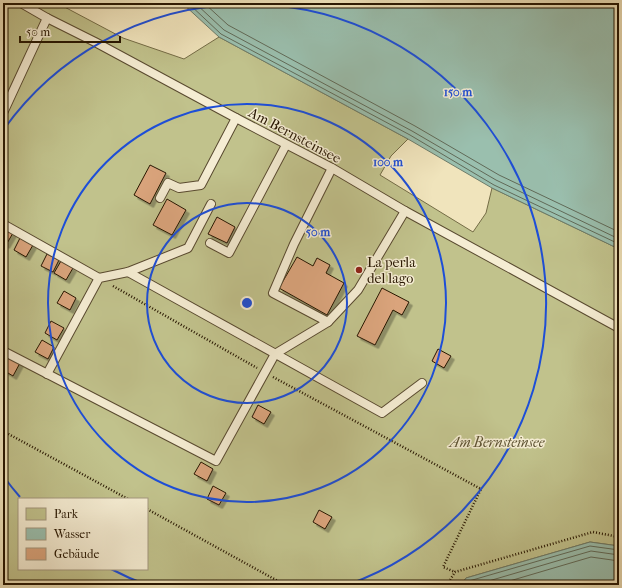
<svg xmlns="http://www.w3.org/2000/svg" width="622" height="588" viewBox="0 0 622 588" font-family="'IM FELL French Canon',serif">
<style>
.green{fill:#c1c28c;stroke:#746c46;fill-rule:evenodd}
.water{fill:#9abfae;stroke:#6c7b69}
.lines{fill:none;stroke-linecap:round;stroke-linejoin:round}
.shore{stroke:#606a58;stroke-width:1}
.building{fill:#daa47c;stroke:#271601;filter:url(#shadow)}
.lane-casing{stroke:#594a30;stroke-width:10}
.path{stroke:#271601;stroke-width:2.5;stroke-dasharray:1 2;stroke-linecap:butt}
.lane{stroke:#f5edd3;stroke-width:8}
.ring{fill:none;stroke:#1d4ed8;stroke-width:2}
.poi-dot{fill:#8f2418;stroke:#f5edd3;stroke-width:1.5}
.labels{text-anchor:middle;stroke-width:3;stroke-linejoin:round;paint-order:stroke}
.street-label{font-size:14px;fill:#271601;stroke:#f5edd3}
.poi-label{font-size:14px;fill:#271601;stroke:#f5edd3;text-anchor:start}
.park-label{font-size:14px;font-style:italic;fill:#5d5232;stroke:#f5edd3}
.centre{fill:#1d4ed8;stroke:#f5edd3;stroke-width:2}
.ring-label{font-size:12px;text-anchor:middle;font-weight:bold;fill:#1d4ed8;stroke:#f5edd3;stroke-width:3;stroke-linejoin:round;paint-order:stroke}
</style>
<defs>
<filter id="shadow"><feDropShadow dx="3.5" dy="3.5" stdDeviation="0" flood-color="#0004"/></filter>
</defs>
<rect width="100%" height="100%" fill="#f0e4bc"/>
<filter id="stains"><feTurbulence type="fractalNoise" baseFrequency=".005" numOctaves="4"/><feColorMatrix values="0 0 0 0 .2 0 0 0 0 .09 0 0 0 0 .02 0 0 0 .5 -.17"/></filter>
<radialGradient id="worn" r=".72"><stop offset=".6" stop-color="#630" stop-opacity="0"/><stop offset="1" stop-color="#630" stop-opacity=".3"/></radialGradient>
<path class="green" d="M 3,3 L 57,3 L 123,38 L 184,59 L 219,37 L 408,139 L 391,156 L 380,175 L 473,232 L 486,213 L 492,188 L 619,249 L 619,546 L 590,542 L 466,578 L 461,585 L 3,585 ZM 19,499 L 147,499 L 147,569 L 19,569 Z"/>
<g class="water">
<path d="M 182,3 L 619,3 L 619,249 L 492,188 L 408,139 L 219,37 Z"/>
<path d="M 590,542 L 619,546 L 619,585 L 461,585 L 466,578 Z"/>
</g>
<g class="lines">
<g class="shore">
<path d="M 188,3 L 221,34 L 410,135 L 494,185 L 619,244"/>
<path d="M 195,3 L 224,30 L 412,131 L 496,180 L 619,239"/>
<path d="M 204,3 L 228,25 L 415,126 L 499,175 L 619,232"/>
<path d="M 466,585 L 469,581 L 590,546 L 619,550"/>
<path d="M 475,585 L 591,551 L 619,555"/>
<path d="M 496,585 L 591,557 L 619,561"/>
</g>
</g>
<g class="building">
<path d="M 150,165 L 166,173 L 150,204 L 134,195 Z"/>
<path d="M 167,199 L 186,210 L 172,235 L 153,225 Z"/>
<path d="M 217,217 L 235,227 L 227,243 L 208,234 Z"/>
<path d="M 3,228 L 13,233 L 6,245 L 3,243 Z"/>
<path d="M 20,238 L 33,245 L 26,257 L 14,250 Z"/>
<path d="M 47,254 L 59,260 L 53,272 L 41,266 Z"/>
<path d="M 297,257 L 313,266 L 317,258 L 330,265 L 326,273 L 344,283 L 327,315 L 279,288 Z"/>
<path d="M 61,261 L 73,268 L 66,280 L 54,273 Z"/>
<path d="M 382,288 L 409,302 L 402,315 L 393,310 L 375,345 L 357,336 Z"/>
<path d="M 64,291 L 76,298 L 70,310 L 57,303 Z"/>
<path d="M 51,321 L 64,328 L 57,340 L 45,333 Z"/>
<path d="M 42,340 L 54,347 L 48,359 L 35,352 Z"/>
<path d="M 438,349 L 451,356 L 444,368 L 432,361 Z"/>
<path d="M 7,357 L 20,363 L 13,376 L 3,370 L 3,365 Z"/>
<path d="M 258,405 L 271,412 L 264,424 L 252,417 Z"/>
<path d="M 201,462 L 213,469 L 207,481 L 194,474 Z"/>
<path d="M 213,486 L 226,493 L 219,505 L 207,499 Z"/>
<path d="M 319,510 L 332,517 L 325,529 L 313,522 Z"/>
</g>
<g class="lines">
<defs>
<g id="lane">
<path d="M 21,3 L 47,18 L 95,42 L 236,118 L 332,168 L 405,211 L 619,328"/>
<path d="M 3,113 L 47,18"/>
<path d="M 332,168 L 294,244 L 273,293 L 328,322 L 358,290 L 405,211"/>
<path d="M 160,198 L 168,183 L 179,188 L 201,185 L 236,118"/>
<path d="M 3,224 L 99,278"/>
<path d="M 210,243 L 229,253 L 286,145"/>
<path d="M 128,272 L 382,413 L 422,383"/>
<path d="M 3,351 L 216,461 L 275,354 L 328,322"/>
<path d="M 47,374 L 99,278 L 128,272 L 188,248 L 211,204"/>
</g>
</defs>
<use href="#lane" class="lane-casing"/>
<g class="path">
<path d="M 113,286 L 257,368"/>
<path d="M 273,377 L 481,489 L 443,567 L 455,572"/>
<path d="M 3,431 L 128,499"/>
<path d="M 147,509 L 285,585"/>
<path d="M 447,585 L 455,572 L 593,532 L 619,537"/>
</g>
<use href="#lane" class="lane"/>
</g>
<g class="ring">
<circle cx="247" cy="303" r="100"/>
<circle cx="247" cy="303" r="199"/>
<path d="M147 585A299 299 0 0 1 111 569M20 497A299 299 0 0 1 4 477M4 129A299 299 0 1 1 347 585"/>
</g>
<circle class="poi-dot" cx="359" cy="270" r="4"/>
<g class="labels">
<g class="street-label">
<text transform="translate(295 135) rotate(28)" y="5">Am Bernsteinsee</text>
</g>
<g class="poi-label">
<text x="367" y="267">La perla<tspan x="367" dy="16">del lago</tspan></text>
</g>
<g class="park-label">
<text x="497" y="447">Am Bernsteinsee</text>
</g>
</g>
<circle cx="247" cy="303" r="6" class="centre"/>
<g class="ring-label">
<text x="458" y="96">150 m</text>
<text x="388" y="166">100 m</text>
<text x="318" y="236">50 m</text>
</g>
<rect width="622" height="588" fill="none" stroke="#f0e4bc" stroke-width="16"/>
<rect x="4" y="4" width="614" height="580" fill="none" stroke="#271601" stroke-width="2"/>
<rect x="8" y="8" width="606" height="572" fill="none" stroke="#271601"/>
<rect x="18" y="498" width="130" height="72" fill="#f5edd3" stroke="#a3977f"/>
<rect x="26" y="508" width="20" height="12" fill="#c1c28c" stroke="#a3977f"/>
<text x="54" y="518" font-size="12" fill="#271601">Park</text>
<rect x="26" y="528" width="20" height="12" fill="#9abfae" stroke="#a3977f"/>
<text x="54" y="538" font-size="12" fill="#271601">Wasser</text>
<rect x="26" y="548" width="20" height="12" fill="#daa47c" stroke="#a3977f"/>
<text x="54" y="558" font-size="12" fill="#271601">Gebäude</text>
<path d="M20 36v6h100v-6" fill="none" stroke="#271601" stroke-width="2"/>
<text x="26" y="36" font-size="12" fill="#271601" stroke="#f5edd3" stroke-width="3" paint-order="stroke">50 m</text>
<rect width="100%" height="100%" filter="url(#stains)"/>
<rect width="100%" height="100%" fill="url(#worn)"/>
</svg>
